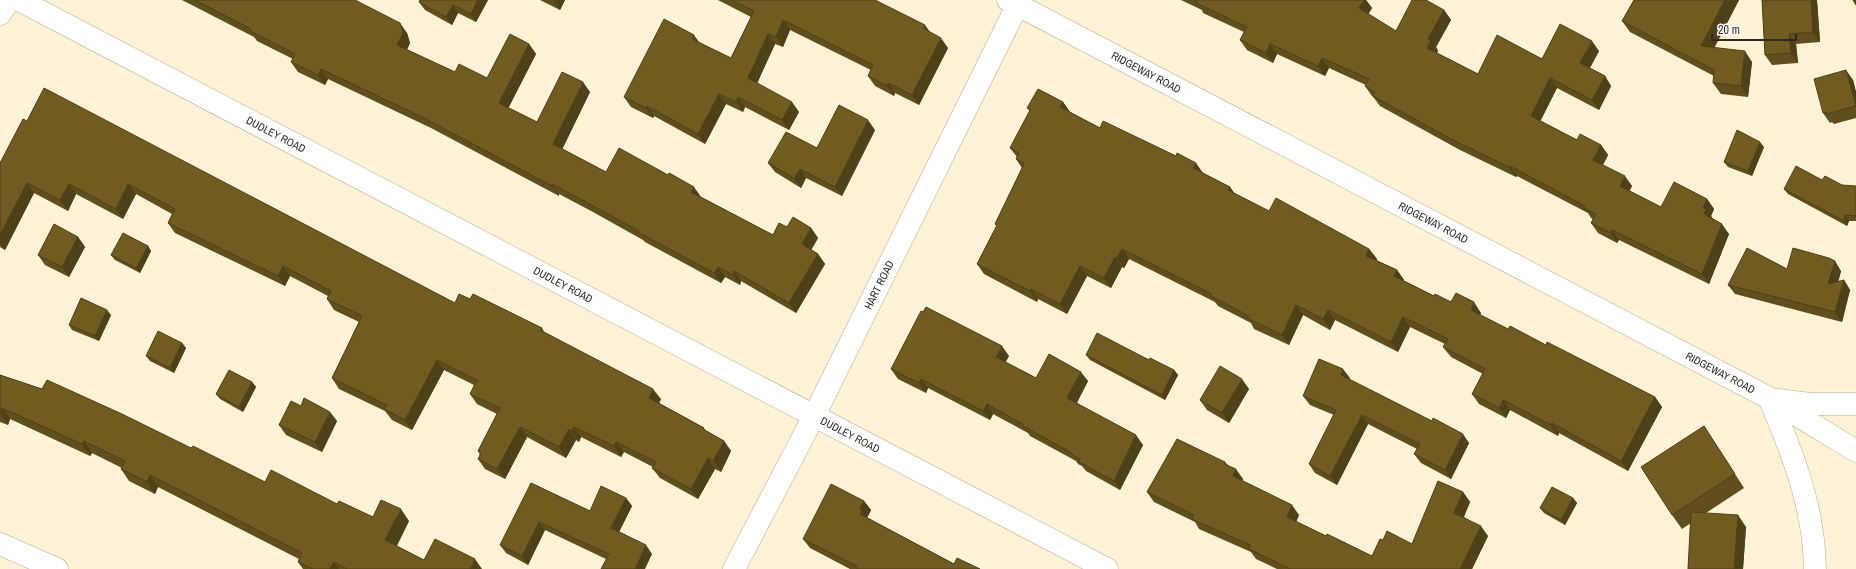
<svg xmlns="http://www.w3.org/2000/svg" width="1856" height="569" viewBox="0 0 1856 569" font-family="'Archivo Narrow',sans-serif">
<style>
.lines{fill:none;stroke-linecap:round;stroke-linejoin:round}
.minor-casing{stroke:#b6ab90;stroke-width:23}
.minor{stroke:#fff;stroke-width:22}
.wall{fill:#604e1c}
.shaded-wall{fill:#4e4017}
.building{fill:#705b21;stroke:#4e4017}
.labels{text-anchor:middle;stroke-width:4;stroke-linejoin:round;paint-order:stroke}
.street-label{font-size:11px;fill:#2e2a1f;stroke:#fff}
</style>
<rect width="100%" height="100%" fill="#fdf2d5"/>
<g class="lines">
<defs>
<g id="minor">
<path id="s1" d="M 19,0 L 1107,569"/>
<path id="s2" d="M 1008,0 L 1769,398 L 1856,451"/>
<path d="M 0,14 L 9,0"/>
<path d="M 1769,398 C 1793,454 1814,507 1815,569"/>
<path d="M 1778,400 L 1810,404 L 1856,404"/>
<path d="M 0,544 L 57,569"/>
<path id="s3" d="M 734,569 L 814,416 L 1020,0"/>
</g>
</defs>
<use href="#minor" class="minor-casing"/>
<use href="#minor" class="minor"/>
</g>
<g class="wall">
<path d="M 182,0 L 355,0 L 407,33 L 410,43 L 407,50 L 455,72 L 487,78 L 529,44 L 536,54 L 508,108 L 537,122 L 590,92 L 562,149 L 606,172 L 701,197 L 773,235 L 787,227 L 811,228 L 818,238 L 811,250 L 818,254 L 825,264 L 796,313 L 741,281 L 740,285 L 725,277 L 721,283 L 645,242 L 643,240 L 593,212 L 559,194 L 559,196 L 431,128 L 328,79 L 325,85 L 298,72 L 291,62 L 293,59 L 257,41 L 254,37 Z"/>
<path d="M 488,0 L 476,22 L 458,13 L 452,25 L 425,10 L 419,2 Z"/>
<path d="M 540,0 L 565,0 L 560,10 Z"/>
<path d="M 718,0 L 875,0 L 929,32 L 948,48 L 919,105 L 895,93 L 894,96 L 875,86 L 868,76 L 871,70 L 790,30 L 783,47 L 775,44 L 757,83 L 799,112 L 789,130 L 745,107 L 743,112 L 726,104 L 705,144 L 654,116 L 653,118 L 631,107 L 624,97 L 700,43 L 731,58 L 751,17 Z"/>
<path d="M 1181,0 L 1366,0 L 1372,8 L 1368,14 L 1396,31 L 1444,10 L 1451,20 L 1436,47 L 1438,51 L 1437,53 L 1478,74 L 1542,59 L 1599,51 L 1590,68 L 1605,76 L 1611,86 L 1599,110 L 1557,88 L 1540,121 L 1577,140 L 1601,145 L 1608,155 L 1603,165 L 1632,186 L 1629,191 L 1661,207 L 1707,199 L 1714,209 L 1711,216 L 1713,219 L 1729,234 L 1709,284 L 1619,240 L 1617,243 L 1598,233 L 1591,223 L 1593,219 L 1591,218 L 1588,213 L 1517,176 L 1516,177 L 1460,150 L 1380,106 L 1374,98 L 1372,96 L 1365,86 L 1366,85 L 1329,68 L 1325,76 L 1277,54 L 1273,63 L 1247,50 L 1240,40 L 1244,32 L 1203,13 L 1202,10 Z"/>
<path d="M 1634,0 L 1739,0 L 1714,48 L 1752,62 L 1748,97 L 1721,94 L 1713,83 L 1714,76 L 1630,32 L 1622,21 Z"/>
<path d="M 1762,0 L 1817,0 L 1820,42 L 1796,44 L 1798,63 L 1772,65 L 1765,55 Z"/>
<path d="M 1853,80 L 1856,92 L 1856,118 L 1834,124 L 1832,122 L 1830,123 L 1823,113 Z"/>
<path d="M 1063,102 L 1070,112 L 1100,128 L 1203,173 L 1230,187 L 1234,193 L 1269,211 L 1369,249 L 1377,259 L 1376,260 L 1397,270 L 1404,280 L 1404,281 L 1434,296 L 1481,313 L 1480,315 L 1508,329 L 1546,345 L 1655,397 L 1662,407 L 1628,471 L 1559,433 L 1558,436 L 1510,410 L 1506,418 L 1479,404 L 1472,394 L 1483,374 L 1451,357 L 1443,347 L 1445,344 L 1410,327 L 1398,352 L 1335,320 L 1330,330 L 1303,315 L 1289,345 L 1254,329 L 1251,323 L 1218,306 L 1215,302 L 1129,259 L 1124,268 L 1122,267 L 1111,288 L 1087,276 L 1067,314 L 1038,299 L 1037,302 L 984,274 L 977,264 L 997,226 L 995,224 L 1022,168 L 1016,159 L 1017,157 L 1010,148 L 1030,111 L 1027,108 Z"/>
<path d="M 27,121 L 455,303 L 470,299 L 542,328 L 545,333 L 661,399 L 659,403 L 704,428 L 706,431 L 724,441 L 731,451 L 721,472 L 715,469 L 698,499 L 660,478 L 652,468 L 653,467 L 624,452 L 621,457 L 581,437 L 579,442 L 576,440 L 566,458 L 527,437 L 505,479 L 485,469 L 478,459 L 480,455 L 478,451 L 497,414 L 477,404 L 470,394 L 474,385 L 444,370 L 412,430 L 392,420 L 385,411 L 339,389 L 332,378 L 359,322 L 334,310 L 327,299 L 328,296 L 290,276 L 285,286 L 175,233 L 168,223 L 172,214 L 136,194 L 123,219 L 76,194 L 68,211 L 34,193 L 5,250 L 0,247 L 0,163 Z"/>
<path d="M 875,130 L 842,196 L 806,178 L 801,188 L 775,172 L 768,163 Z"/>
<path d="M 1764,147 L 1752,176 L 1728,167 L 1724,162 Z"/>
<path d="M 1822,180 L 1842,185 L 1856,186 L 1856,221 L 1849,221 L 1847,226 L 1788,194 L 1784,189 Z"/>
<path d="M 78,237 L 85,247 L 69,277 L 45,265 L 38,255 Z"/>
<path d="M 148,246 L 151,251 L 140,273 L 115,260 L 111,255 Z"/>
<path d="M 1787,269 L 1841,271 L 1838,282 L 1844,280 L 1850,290 L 1842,322 L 1735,294 L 1728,285 Z"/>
<path d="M 111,315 L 99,341 L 72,330 L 69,325 Z"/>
<path d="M 182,343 L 186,348 L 174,373 L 150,361 L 146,356 Z"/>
<path d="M 1086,355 L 1149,360 L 1174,370 L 1178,375 L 1165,400 L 1090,360 Z"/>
<path d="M 1009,356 L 1005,362 L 1036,378 L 1088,381 L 1077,403 L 1143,445 L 1120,490 L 1086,471 L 1082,466 L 1078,464 L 1076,461 L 1030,436 L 1028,433 L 993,414 L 990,420 L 928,388 L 926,393 L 898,379 L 891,369 Z"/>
<path d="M 0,375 L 191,448 L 265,482 L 337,504 L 373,517 L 409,521 L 396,546 L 424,560 L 482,569 L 303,569 L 298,562 L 299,559 L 158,487 L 155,494 L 129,481 L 121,469 L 122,468 L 92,453 L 90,456 L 10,419 L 8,425 L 0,422 Z"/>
<path d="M 1350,378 L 1349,379 L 1469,443 L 1451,479 L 1421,463 L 1414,454 L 1417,449 L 1368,424 L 1337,485 L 1315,473 L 1309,464 L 1334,415 L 1310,405 L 1303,396 Z"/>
<path d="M 252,382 L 256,387 L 243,412 L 220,399 L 216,394 Z"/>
<path d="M 1249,389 L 1229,423 L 1207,410 L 1200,400 Z"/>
<path d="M 301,406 L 337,421 L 322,452 L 286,435 L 279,425 Z"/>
<path d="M 1704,426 L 1744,488 L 1706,513 L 1746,527 L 1743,569 L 1688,569 L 1691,523 L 1682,529 L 1672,515 Z"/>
<path d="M 1225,462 L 1228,465 L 1243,479 L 1242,481 L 1299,515 L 1296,522 L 1326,536 L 1372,556 L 1383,540 L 1412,544 L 1463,492 L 1470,502 L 1464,517 L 1488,536 L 1472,569 L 1277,569 L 1256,559 L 1251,552 L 1199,529 L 1195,522 L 1154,502 L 1147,492 Z"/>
<path d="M 531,483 L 590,511 L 626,498 L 632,506 L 619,532 L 652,554 L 606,559 L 545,530 L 528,565 L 506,553 L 500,545 Z"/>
<path d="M 1573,498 L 1577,503 L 1565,525 L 1544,513 L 1540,508 Z"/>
<path d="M 864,501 L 871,510 L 867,518 L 954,564 L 980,569 L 850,569 L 810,548 L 803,539 Z"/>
</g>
<g class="shaded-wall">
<path d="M 478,0 L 488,0 L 476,22 L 471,14 Z"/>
<path d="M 553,0 L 565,0 L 560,10 Z"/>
<path d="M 1364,0 L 1366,0 L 1372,8 L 1366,18 L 1359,8 Z"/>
<path d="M 1725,0 L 1739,0 L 1709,58 L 1701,46 Z"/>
<path d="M 1811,0 L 1817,0 L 1820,42 L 1813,32 Z"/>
<path d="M 453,5 L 458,13 L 452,25 L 446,17 Z"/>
<path d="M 1444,10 L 1451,20 L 1436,47 L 1438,51 L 1434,58 L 1427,48 L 1428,39 Z"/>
<path d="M 783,20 L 790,30 L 783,47 L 776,37 Z"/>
<path d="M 400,23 L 407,33 L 410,43 L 404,55 L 397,45 Z"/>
<path d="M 925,25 L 932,35 L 923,28 Z"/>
<path d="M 768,34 L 775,44 L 755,88 L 748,78 Z"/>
<path d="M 1789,34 L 1796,44 L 1798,63 L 1791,53 Z"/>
<path d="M 694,35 L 701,45 L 692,39 Z"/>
<path d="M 941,38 L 948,48 L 919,105 L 912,95 Z"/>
<path d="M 1592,41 L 1599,51 L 1587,73 L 1580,63 Z"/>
<path d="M 529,44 L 536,54 L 506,113 L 499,103 Z"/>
<path d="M 1270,44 L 1277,54 L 1273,63 L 1266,53 Z"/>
<path d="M 1745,51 L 1752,62 L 1748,97 L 1741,86 Z"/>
<path d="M 1322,58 L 1329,68 L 1325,76 L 1318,66 Z"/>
<path d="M 321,69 L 328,79 L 325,85 L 318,75 Z"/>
<path d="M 1846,70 L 1853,80 L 1856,92 L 1856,107 Z"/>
<path d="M 1605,76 L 1611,86 L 1599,110 L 1592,100 Z"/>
<path d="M 1550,78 L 1557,88 L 1538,126 L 1531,116 Z"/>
<path d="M 583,82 L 590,92 L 560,154 L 553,144 Z"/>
<path d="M 888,83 L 895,93 L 894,96 L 887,86 Z"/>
<path d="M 719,94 L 726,104 L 705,144 L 698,134 Z"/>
<path d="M 738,97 L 745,107 L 743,112 L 736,102 Z"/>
<path d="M 792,102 L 799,112 L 789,130 L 782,120 Z"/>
<path d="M 1063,102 L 1070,112 L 1068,117 L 1060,107 Z"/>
<path d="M 647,106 L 654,116 L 653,118 L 646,108 Z"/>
<path d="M 868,120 L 875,130 L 842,196 L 835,187 Z"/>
<path d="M 1760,142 L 1764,147 L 1752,176 L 1748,171 Z"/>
<path d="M 1601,145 L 1608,155 L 1600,170 L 1593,160 Z"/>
<path d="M 1196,163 L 1203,173 L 1193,168 Z"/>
<path d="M 1510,166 L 1517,176 L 1516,177 L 1509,167 Z"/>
<path d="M 800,169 L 806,178 L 801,188 L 794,178 Z"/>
<path d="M 1625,176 L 1632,186 L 1627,196 L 1620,186 Z"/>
<path d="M 27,183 L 34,193 L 5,250 L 0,242 L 0,235 Z"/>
<path d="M 69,184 L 76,194 L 68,211 L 60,200 Z"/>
<path d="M 128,184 L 136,194 L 123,219 L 116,209 Z"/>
<path d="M 552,184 L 559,194 L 559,196 L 552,186 Z"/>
<path d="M 694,187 L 701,197 L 698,202 L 691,192 Z"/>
<path d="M 1230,187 L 1237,197 L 1228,190 Z"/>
<path d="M 1707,199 L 1714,209 L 1711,216 L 1713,219 L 1704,214 L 1703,208 Z"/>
<path d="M 1845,215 L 1849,221 L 1847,226 L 1844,221 Z"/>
<path d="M 1722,224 L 1729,234 L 1709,284 L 1702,274 Z"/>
<path d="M 811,228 L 818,238 L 809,254 L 802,244 Z"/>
<path d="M 1612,230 L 1619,240 L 1617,243 L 1611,233 Z"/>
<path d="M 78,237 L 85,247 L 69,277 L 62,267 Z"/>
<path d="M 148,246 L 151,251 L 140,273 L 136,268 Z"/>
<path d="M 1122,249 L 1129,259 L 1124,268 L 1117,258 Z"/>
<path d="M 1369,249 L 1377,259 L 1373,266 L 1366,256 Z"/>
<path d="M 818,254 L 825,264 L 796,313 L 789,303 Z"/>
<path d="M 1115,257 L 1122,267 L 1111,288 L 1104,278 Z"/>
<path d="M 1835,261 L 1841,271 L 1835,294 L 1828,284 Z"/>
<path d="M 283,266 L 290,276 L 285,286 L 278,276 Z"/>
<path d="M 1080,266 L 1087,276 L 1067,314 L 1060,304 Z"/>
<path d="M 718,267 L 725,277 L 721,283 L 714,273 Z"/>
<path d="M 1397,270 L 1404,280 L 1401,286 L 1394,276 Z"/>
<path d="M 734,271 L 741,281 L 740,285 L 733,275 Z"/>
<path d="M 1844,280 L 1850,290 L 1842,322 L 1835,312 Z"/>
<path d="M 1031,289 L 1038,299 L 1037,302 L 1030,291 Z"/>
<path d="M 1474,302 L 1481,313 L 1478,320 L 1471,310 Z"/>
<path d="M 1296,305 L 1303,315 L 1289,345 L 1282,335 Z"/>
<path d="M 107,310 L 111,315 L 99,341 L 95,336 Z"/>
<path d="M 1328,310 L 1335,320 L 1330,330 L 1323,319 Z"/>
<path d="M 1403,317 L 1410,327 L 1398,352 L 1391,342 Z"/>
<path d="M 182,343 L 186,348 L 174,373 L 170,368 Z"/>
<path d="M 1002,346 L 1009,356 L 1003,367 L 996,357 Z"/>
<path d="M 437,360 L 444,370 L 412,430 L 405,420 Z"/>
<path d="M 1343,369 L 1350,378 L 1347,384 L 1341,375 Z"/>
<path d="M 1174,370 L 1178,375 L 1165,400 L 1162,395 Z"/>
<path d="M 1081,372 L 1088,381 L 1074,407 L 1067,398 Z"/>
<path d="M 921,379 L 928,388 L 926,393 L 919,383 Z"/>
<path d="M 1242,379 L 1249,389 L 1229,423 L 1222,413 Z"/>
<path d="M 252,382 L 256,387 L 243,412 L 239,407 Z"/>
<path d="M 653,389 L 661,399 L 656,408 L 649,398 Z"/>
<path d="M 1655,397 L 1662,407 L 1628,471 L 1621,461 Z"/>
<path d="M 1503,400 L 1510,410 L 1506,418 L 1499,408 Z"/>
<path d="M 987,404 L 993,414 L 990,420 L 983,411 Z"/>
<path d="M 2,408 L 10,419 L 8,425 L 0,413 Z"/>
<path d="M 330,412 L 337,421 L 322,452 L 315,442 Z"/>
<path d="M 1362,415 L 1368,424 L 1337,485 L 1330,476 Z"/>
<path d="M 1552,423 L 1559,433 L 1558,436 L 1551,425 Z"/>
<path d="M 520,427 L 527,437 L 505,479 L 497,469 Z"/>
<path d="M 574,427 L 581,437 L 579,442 L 572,431 Z"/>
<path d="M 569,429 L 576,440 L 566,458 L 559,447 Z"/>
<path d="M 1463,434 L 1469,443 L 1451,479 L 1445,470 Z"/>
<path d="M 1136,435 L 1143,445 L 1120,490 L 1114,481 Z"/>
<path d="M 84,441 L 92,453 L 90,456 L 82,444 Z"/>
<path d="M 724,441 L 731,451 L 721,472 L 713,461 Z"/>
<path d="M 616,442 L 624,452 L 621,457 L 614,446 Z"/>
<path d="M 708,458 L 715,469 L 698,499 L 691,489 Z"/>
<path d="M 1236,469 L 1243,479 L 1240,486 L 1233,476 Z"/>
<path d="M 150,475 L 158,487 L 155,494 L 147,482 Z"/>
<path d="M 1463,492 L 1470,502 L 1461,523 L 1454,513 Z"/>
<path d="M 626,498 L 632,506 L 617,536 L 611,528 Z"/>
<path d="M 1573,498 L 1577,503 L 1565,525 L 1561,520 Z"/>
<path d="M 864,501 L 871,510 L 867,518 L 860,514 L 860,509 Z"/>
<path d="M 1292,505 L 1299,515 L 1294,527 L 1287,517 Z"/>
<path d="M 401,509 L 409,521 L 394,552 L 385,540 Z"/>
<path d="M 1738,515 L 1746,527 L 1743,569 L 1734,569 Z"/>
<path d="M 539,522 L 545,530 L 528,565 L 522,556 Z"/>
<path d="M 1481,526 L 1488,536 L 1472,569 L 1460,569 Z"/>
<path d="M 646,545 L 652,554 L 645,569 L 635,569 Z"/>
<path d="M 475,559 L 482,569 L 470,569 Z"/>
<path d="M 334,562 L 339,569 L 330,569 Z"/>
</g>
<g class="building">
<path d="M 195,0 L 355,0 L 400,23 L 403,33 L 397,45 L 455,72 L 459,64 L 487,78 L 510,34 L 529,44 L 499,103 L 537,122 L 562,72 L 583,82 L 553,144 L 606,172 L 619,148 L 668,175 L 669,173 L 671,174 L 694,187 L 691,192 L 773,235 L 779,223 L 787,227 L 793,217 L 811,228 L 802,244 L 818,254 L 789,303 L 734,271 L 733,275 L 718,267 L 714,273 L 638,232 L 639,231 L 586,202 L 552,184 L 552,186 L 424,118 L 321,69 L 318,75 L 291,62 L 295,54 L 250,31 L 251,29 Z"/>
<path d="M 420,0 L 478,0 L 471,14 L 453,5 L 446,17 L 419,2 Z"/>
<path d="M 731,0 L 875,0 L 925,25 L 923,28 L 941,38 L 912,95 L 888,83 L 887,86 L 868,76 L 873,65 L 783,20 L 776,37 L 768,34 L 748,78 L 792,102 L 782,120 L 738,97 L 736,102 L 719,94 L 698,134 L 647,106 L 646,108 L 624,97 L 664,19 L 694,35 L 692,39 L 731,58 L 754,11 Z"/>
<path d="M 1194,0 L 1364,0 L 1359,8 L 1396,31 L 1412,0 L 1426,0 L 1444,10 L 1428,39 L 1431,41 L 1427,48 L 1478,74 L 1497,35 L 1542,59 L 1560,24 L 1592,41 L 1580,63 L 1605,76 L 1592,100 L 1550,78 L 1531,116 L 1577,140 L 1580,134 L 1601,145 L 1593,160 L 1625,176 L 1620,186 L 1661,207 L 1674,182 L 1707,199 L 1703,208 L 1706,209 L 1704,214 L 1722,224 L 1702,274 L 1612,230 L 1611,233 L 1591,223 L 1596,214 L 1584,208 L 1585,206 L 1510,166 L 1509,167 L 1453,140 L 1373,96 L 1375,92 L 1365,86 L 1369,79 L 1322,58 L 1318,66 L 1270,44 L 1266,53 L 1240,40 L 1247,27 L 1196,3 L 1197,2 Z"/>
<path d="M 1634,0 L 1725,0 L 1701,46 L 1745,51 L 1741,86 L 1713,83 L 1714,70 L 1622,21 Z"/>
<path d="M 1762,0 L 1811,0 L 1813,32 L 1789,34 L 1791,53 L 1765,55 Z"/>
<path d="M 1853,0 L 1856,0 L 1856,5 Z"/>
<path d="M 1846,70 L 1856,106 L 1827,114 L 1826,112 L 1823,113 L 1814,79 Z"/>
<path d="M 44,88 L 455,303 L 459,294 L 470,299 L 473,294 L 542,328 L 540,330 L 653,389 L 649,398 L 704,428 L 703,429 L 724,441 L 713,461 L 708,458 L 691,489 L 652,468 L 656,462 L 616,442 L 614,446 L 574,427 L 572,431 L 569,429 L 559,447 L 520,427 L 497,469 L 478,459 L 481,453 L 478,451 L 500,408 L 470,394 L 477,380 L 437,360 L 405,420 L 384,409 L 387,405 L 332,378 L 362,316 L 327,299 L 331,291 L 283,266 L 278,276 L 168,223 L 175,209 L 128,184 L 116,209 L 69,184 L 60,200 L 27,183 L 0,235 L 0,163 L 23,119 L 27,121 Z"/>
<path d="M 1038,89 L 1063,102 L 1060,107 L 1100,128 L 1103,121 L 1176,156 L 1177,153 L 1196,163 L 1193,168 L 1230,187 L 1228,190 L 1269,211 L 1276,198 L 1369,249 L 1366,256 L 1397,270 L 1394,276 L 1434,296 L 1435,294 L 1451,302 L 1456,293 L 1474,302 L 1471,310 L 1508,329 L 1510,326 L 1546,345 L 1547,342 L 1655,397 L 1621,461 L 1552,423 L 1551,425 L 1503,400 L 1499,408 L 1472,394 L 1485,369 L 1443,347 L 1448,339 L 1403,317 L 1391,342 L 1328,310 L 1323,319 L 1296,305 L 1282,335 L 1247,318 L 1249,316 L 1211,296 L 1212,294 L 1122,249 L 1117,258 L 1115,257 L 1104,278 L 1080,266 L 1060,304 L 1031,289 L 1030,291 L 977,264 L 997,225 L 995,224 L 1024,164 L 1016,159 L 1019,153 L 1010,148 L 1030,110 L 1027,108 Z"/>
<path d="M 839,105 L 868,120 L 835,187 L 800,169 L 794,178 L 768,163 L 786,132 L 817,148 Z"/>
<path d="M 1737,130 L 1760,142 L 1748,171 L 1724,162 Z"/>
<path d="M 1796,166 L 1822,180 L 1825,176 L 1842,185 L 1856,186 L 1856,216 L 1845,215 L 1844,221 L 1784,189 Z"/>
<path d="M 54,224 L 78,237 L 62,267 L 38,255 Z"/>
<path d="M 123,233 L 148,246 L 136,268 L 111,255 Z"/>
<path d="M 1747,248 L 1787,269 L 1793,248 L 1829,258 L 1835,261 L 1828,284 L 1844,280 L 1835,312 L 1728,285 Z"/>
<path d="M 81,298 L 107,310 L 95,336 L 69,325 Z"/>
<path d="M 926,307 L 1002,346 L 996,357 L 1036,378 L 1049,354 L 1081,372 L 1067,398 L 1136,435 L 1114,481 L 1079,462 L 1080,459 L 1071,454 L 1072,453 L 1023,426 L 1024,425 L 987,404 L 983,411 L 921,379 L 919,383 L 891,369 L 921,311 L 923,312 Z"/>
<path d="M 158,331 L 182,343 L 170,368 L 146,356 Z"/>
<path d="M 1097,333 L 1149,360 L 1150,358 L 1174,370 L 1162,395 L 1086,355 Z"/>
<path d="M 1319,359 L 1343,369 L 1341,375 L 1432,421 L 1433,418 L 1463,434 L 1445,470 L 1414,454 L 1420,444 L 1362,415 L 1330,476 L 1309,464 L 1336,410 L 1303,396 Z"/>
<path d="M 1220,366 L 1242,379 L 1222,413 L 1200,400 Z"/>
<path d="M 229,370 L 252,382 L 239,407 L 216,394 Z"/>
<path d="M 0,375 L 42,389 L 47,380 L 122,414 L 191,448 L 193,446 L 265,482 L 271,470 L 337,504 L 339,501 L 373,517 L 381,500 L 401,509 L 385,540 L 424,560 L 435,539 L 475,559 L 470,569 L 347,569 L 334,562 L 330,569 L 313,569 L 298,562 L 302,553 L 150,475 L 147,482 L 121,469 L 125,461 L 84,441 L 82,444 L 2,408 L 0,413 Z"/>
<path d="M 304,398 L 330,412 L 315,442 L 279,425 L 291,401 L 301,406 Z"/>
<path d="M 1704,426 L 1735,474 L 1672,515 L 1641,467 Z"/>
<path d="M 1177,439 L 1225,462 L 1224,464 L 1236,469 L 1233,476 L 1292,505 L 1287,517 L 1326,536 L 1327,534 L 1372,556 L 1380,539 L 1383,540 L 1387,531 L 1412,544 L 1438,481 L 1463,492 L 1454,513 L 1481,526 L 1460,569 L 1290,569 L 1249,549 L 1250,545 L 1192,519 L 1194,515 L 1147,492 Z"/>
<path d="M 531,483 L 590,511 L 601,486 L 626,498 L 611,528 L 646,545 L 635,569 L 601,569 L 609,554 L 539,522 L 522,556 L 500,545 Z"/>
<path d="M 831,484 L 864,501 L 860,509 L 862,510 L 860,514 L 954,564 L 957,558 L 980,569 L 858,569 L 856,568 L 857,566 L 803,539 Z"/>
<path d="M 1552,487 L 1573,498 L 1561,520 L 1540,508 Z"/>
<path d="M 1691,512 L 1738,515 L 1734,569 L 1688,569 Z"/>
</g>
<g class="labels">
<g class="street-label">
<text dy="4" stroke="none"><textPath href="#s2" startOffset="156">RIDGEWAY ROAD</textPath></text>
<text dy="4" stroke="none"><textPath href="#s1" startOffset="290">DUDLEY ROAD</textPath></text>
<text dy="4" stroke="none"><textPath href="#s2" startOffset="480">RIDGEWAY ROAD</textPath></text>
<text dy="4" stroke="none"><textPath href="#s1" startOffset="614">DUDLEY ROAD</textPath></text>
<text dy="4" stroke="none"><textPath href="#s3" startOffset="319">HART ROAD</textPath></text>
<text dy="4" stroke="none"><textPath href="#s2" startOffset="804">RIDGEWAY ROAD</textPath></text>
<text dy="4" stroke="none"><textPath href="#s1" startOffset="938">DUDLEY ROAD</textPath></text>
</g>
</g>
<path d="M1712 34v6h84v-6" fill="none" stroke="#2e2a1f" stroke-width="2"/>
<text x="1718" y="34" font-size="12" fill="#2e2a1f" stroke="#ffffff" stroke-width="3" paint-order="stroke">20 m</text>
</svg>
